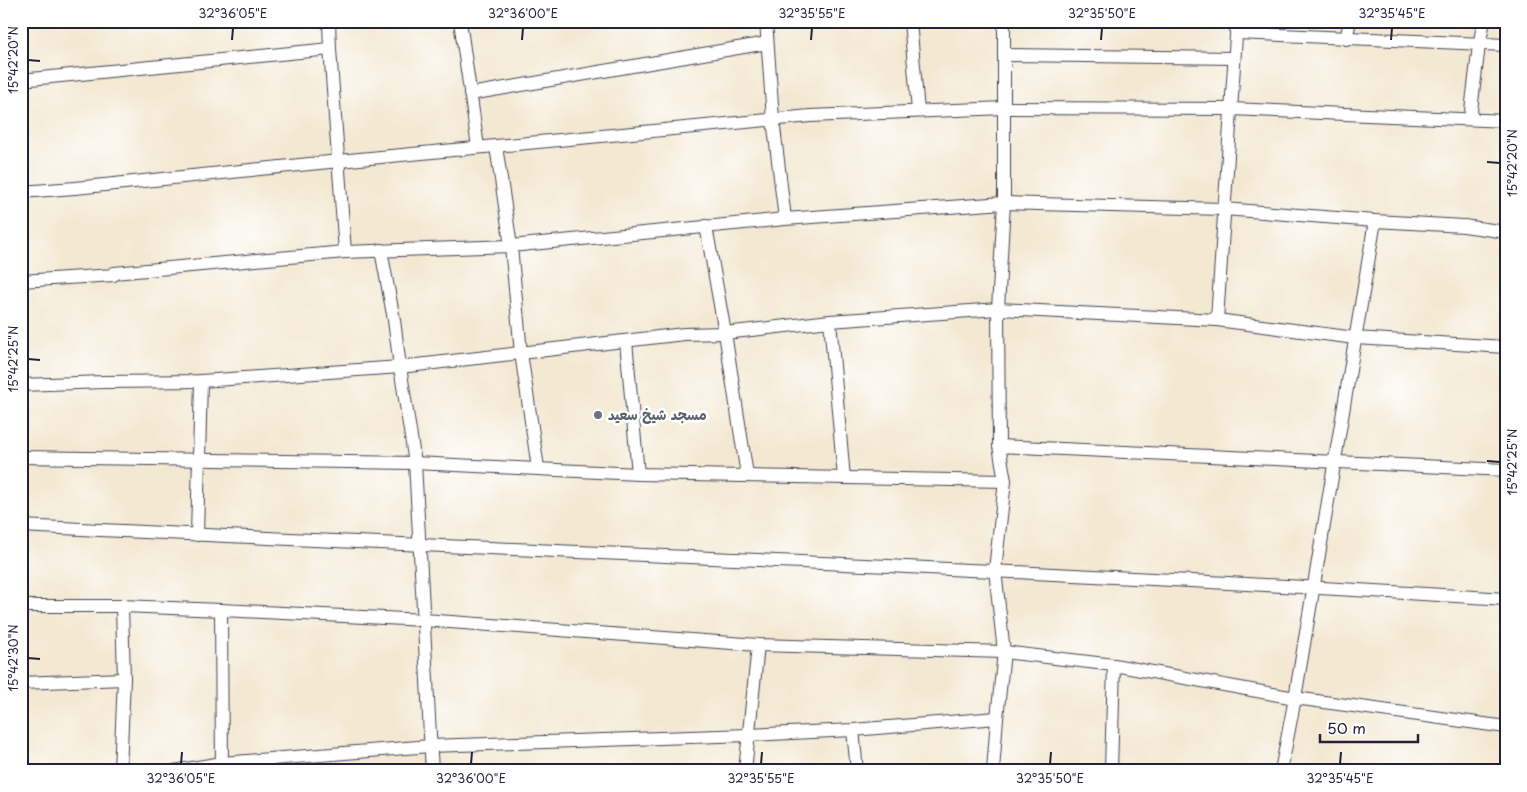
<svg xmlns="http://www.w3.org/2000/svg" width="1527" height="792" viewBox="0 0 1527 792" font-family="'Playpen Sans','Playpen Sans Arabic',sans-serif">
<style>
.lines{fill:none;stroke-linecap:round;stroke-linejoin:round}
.street-casing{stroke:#414052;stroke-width:14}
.street{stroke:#fff;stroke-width:12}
.ticks{fill:none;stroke:#22223b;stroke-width:2}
.worship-dot{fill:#6b7280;stroke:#fff;stroke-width:2}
.labels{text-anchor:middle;stroke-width:5;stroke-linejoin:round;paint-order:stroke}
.worship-label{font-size:14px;font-weight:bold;fill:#5b616d;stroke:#fff;text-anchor:start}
.neatline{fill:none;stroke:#22223b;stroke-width:2}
.ticks-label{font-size:12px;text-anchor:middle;fill:#22223b}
</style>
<rect width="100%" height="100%" fill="#fff"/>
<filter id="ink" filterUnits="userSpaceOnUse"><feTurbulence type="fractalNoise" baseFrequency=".02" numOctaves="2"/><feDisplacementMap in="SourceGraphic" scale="10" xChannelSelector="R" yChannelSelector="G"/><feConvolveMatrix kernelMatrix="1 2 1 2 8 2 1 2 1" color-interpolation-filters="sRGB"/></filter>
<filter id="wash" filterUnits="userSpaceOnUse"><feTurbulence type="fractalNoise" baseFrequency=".0096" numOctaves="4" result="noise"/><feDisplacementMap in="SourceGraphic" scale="20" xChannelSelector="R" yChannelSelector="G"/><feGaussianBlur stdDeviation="1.12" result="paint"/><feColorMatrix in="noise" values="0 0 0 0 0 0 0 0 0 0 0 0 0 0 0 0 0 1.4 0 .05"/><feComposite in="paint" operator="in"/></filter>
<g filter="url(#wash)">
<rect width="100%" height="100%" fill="#f3e8d1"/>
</g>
<g filter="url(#ink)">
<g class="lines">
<defs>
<g id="street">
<path d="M 329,21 L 330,49 L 345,252"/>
<path d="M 460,21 L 478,147"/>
<path d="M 766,21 L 773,119 L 785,219"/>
<path d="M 910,21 L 918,111"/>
<path d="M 1237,33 L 1506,45"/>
<path d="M 1346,39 L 1350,21"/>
<path d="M 1005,55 L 1234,58"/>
<path d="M 21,80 L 330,49"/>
<path d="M 470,94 L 767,43"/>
<path d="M 1470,119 L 1479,45 L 1484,21"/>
<path d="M 496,146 L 511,246 L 521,353 L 538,468"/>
<path d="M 21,192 L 75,188 L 339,161 L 810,116 L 1005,108 L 1231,109 L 1506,121"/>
<path d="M 706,226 L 725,333 L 747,475"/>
<path d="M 381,250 L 394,320 L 400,367 L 415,463 L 432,771"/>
<path d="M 21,281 L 114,275 L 114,273 L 345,252 L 511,246 L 785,219 L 1004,203 L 1224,209 L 1375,221 L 1464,226 L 1506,232"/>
<path d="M 1217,320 L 1237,21"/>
<path d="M 830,321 L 844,478"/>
<path d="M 626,341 L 638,474"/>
<path d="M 21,385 L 104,382 L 201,381 L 400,367 L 684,334 L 725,333 L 830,321 L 998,309 L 1217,320 L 1355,338 L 1506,347"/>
<path d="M 999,446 L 1506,470"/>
<path d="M 21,457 L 415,463 L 638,474 L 1005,481"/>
<path d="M 21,526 C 516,551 1011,568 1506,599"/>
<path d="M 197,535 L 201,381"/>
<path d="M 21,606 L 122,606 L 221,610 L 424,620 L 758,645 L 1004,652 L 1114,665 L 1295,698 L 1506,727"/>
<path d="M 221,610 L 222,771"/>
<path d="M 21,683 L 124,679"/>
<path d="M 853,730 L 857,771"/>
<path d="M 120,771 L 124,679 L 122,606"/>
<path d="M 174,771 L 222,763 L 430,746 L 748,735 L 853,730 L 997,718"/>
<path d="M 745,771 L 758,645"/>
<path d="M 993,771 L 997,718 L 1004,652 L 995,570 L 1005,481 L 999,446 L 998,309 L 1004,203 L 1004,21"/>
<path d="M 1111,771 L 1114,665"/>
<path d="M 1281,771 L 1295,698 L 1375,221"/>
</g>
</defs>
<use href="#street" class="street-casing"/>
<use href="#street" class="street"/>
</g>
</g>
<path class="ticks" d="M 232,40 L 233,28M 522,40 L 523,28M 811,40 L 812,28M 1101,40 L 1102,28M 1391,40 L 1392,28M 28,60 L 40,61M 1487,162 L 1500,163M 28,359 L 40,360M 1487,461 L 1500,462M 28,658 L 40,659M 181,764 L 182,752M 471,764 L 472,752M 761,764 L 762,752M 1050,764 L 1051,752M 1340,764 L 1341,752"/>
<circle class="worship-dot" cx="598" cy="415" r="5"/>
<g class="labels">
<g class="worship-label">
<text x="608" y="420">مسجد شيخ سعيد</text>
</g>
</g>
<rect width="1527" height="792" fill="none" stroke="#fff" stroke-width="55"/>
<path d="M1320 734v8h98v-8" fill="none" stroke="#22223b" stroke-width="2.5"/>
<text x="1327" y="734" font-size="15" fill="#22223b" stroke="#ffffff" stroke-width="4" paint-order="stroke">50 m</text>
<rect x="28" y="28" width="1472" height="736" class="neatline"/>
<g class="ticks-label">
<text x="233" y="18">32°36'05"E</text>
<text x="523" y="18">32°36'00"E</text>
<text x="812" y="18">32°35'55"E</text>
<text x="1102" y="18">32°35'50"E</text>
<text x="1392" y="18">32°35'45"E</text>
<text transform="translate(14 60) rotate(-90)" y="4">15°42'20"N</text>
<text transform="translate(1513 163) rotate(-90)" y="4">15°42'20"N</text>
<text transform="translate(14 359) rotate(-90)" y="4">15°42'25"N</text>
<text transform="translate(1513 462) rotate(-90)" y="4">15°42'25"N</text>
<text transform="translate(14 658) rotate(-90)" y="4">15°42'30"N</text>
<text x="181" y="783">32°36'05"E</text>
<text x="471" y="783">32°36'00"E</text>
<text x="761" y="783">32°35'55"E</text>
<text x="1050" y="783">32°35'50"E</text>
<text x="1340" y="783">32°35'45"E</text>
</g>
</svg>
